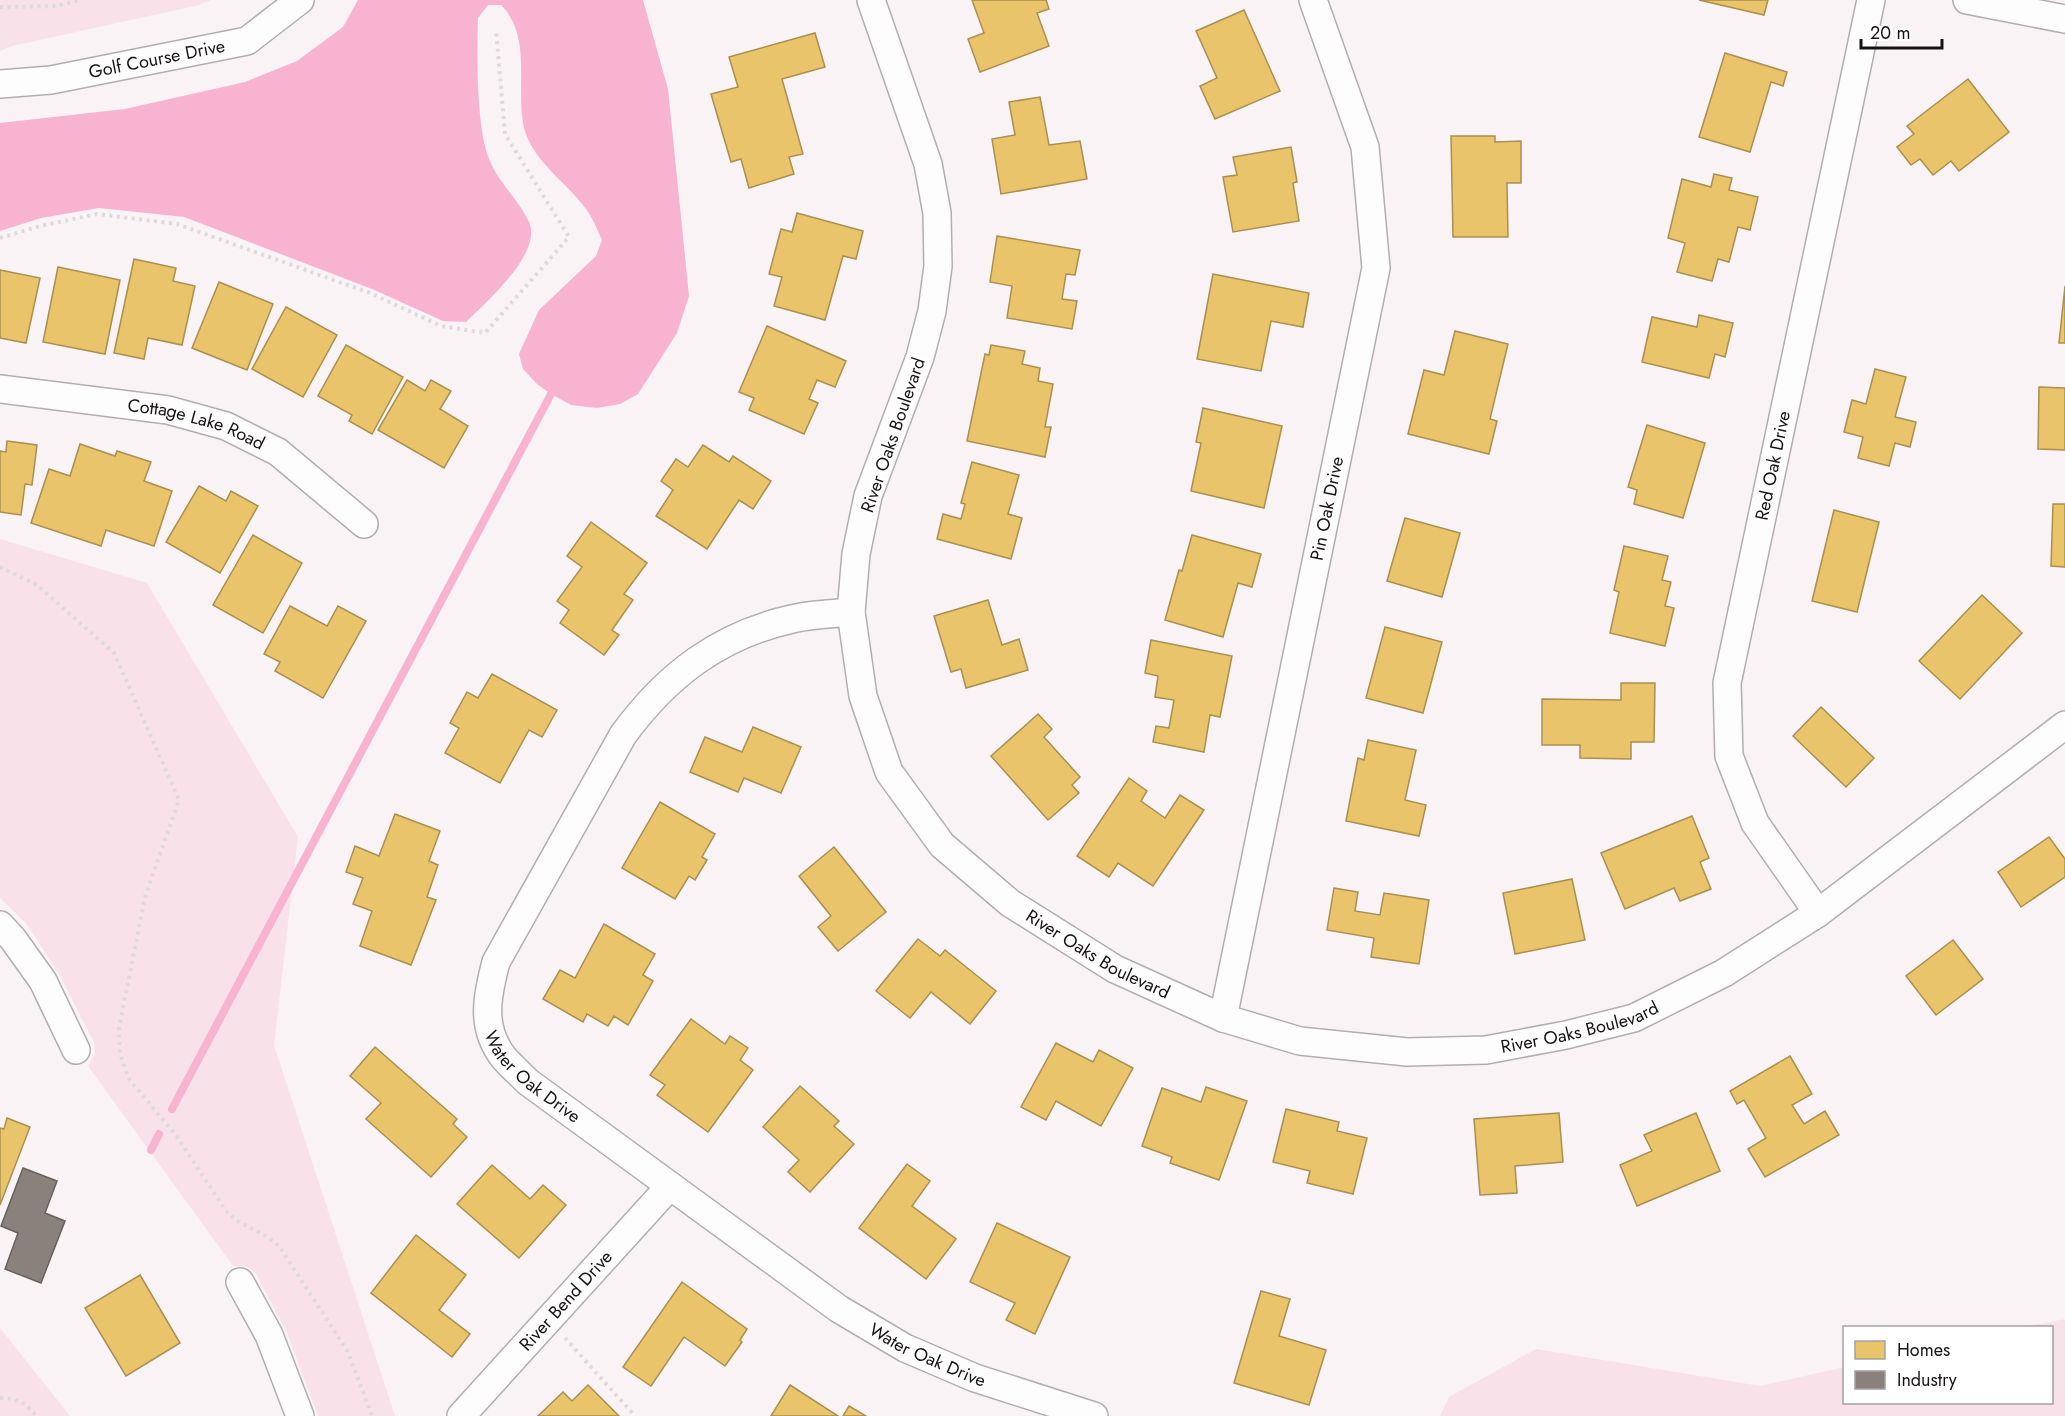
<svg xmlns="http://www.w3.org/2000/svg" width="2065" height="1416" viewBox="0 0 2065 1416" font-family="Jost,sans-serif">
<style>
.green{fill:#f8e1e9}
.water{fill:#f8b3d0}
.homes{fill:#e9c46a;stroke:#aa8f50;stroke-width:1.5}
.industry{fill:#8a817c;stroke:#68605d;stroke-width:1.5}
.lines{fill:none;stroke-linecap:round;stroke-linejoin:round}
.stream{stroke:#f8b3d0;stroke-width:8}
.minor-casing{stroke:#b2aeaf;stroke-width:30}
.path{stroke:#dddadc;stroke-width:4;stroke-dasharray:3 4.5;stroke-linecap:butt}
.minor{stroke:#fefdfe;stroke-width:27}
.labels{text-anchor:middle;stroke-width:6;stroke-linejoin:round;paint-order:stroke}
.street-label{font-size:18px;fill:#171315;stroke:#fff}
</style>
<rect width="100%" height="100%" fill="#f9f3f5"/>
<g class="green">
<path d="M 0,0 L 211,0 L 199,5 L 12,46 L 0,51 Z"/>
<path d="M 0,539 L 147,583 L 298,837 L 274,1045 L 395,1416 L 318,1416 L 287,1333 L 255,1272 L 245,1266 L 233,1266 L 88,1066 L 95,1054 L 94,1042 L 59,974 L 26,923 L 0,898 Z"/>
<path d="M 2065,1319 L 2065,1416 L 1440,1416 L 1449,1397 L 1536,1349 L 1760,1386 L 1844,1367 L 1844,1402 L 2052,1402 L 2052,1328 L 2025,1327 Z"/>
<path d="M 0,1328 L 70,1416 L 0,1416 Z"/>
</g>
<path class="water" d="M 358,0 L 643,0 L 668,89 L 689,296 L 677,333 L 638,394 L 620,404 L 597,408 L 571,405 L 551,394 L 537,384 L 523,369 L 519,354 L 539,310 L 596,256 L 602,240 C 598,232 595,223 590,215 C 571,184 534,165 524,128 C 515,89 533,37 501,5 L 488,5 L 478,18 C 477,54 476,126 489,159 C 498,182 519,200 529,222 C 543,253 486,302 466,322 L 443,321 L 372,289 L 184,217 L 99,208 L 41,218 L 0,231 L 0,123 L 125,109 L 245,82 L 297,61 L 343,27 Z"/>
<g class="homes">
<path d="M 972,0 L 1046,0 L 1049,9 L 1037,13 L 1049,46 L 980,72 L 968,39 L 984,33 Z"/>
<path d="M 1699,0 L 1768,0 L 1764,15 Z"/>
<path d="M 1244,10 L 1280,91 L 1215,119 L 1200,86 L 1217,78 L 1196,31 Z"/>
<path d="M 815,33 L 825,67 L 782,79 L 803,154 L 789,157 L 794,174 L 749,188 L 741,159 L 731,162 L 711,94 L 738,87 L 729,57 Z"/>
<path d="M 1725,53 L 1787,72 L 1783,86 L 1771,82 L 1750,152 L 1699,137 Z"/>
<path d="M 1968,79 L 2009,132 L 1959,171 L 1951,161 L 1933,175 L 1920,159 L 1911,165 L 1897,147 L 1914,134 L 1907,126 Z"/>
<path d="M 1040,97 L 1049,145 L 1080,141 L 1087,179 L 1001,194 L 992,139 L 1015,135 L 1009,102 Z"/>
<path d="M 1451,136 L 1495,136 L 1495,142 L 1521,141 L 1521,183 L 1507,183 L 1508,237 L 1453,237 Z"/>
<path d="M 1291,147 L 1297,182 L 1293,183 L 1299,221 L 1233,232 L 1223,177 L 1237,175 L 1233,157 Z"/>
<path d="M 1714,174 L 1732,178 L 1729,190 L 1758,197 L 1750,230 L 1738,227 L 1729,262 L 1718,259 L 1712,281 L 1677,272 L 1685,243 L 1668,238 L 1682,179 L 1711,187 Z"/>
<path d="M 797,213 L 863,231 L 856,259 L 843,256 L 825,320 L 774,306 L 782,277 L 769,274 L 781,229 L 792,232 Z"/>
<path d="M 997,236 L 1080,250 L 1075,275 L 1066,274 L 1062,299 L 1077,301 L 1072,329 L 1007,318 L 1012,286 L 990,282 Z"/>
<path d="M 134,259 L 176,268 L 173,281 L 195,286 L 182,345 L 148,338 L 144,359 L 114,353 Z"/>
<path d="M 58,267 L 120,280 L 105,354 L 43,342 Z"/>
<path d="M 0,270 L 40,278 L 26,343 L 0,338 Z"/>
<path d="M 1213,274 L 1309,293 L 1303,327 L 1271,321 L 1261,371 L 1197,359 Z"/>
<path d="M 219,282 L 273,304 L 247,370 L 192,348 Z"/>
<path d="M 2065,286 L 2065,343 L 2059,343 Z"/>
<path d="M 286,307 L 337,335 L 303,397 L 252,369 Z"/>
<path d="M 1699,315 L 1733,323 L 1725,357 L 1715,354 L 1709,378 L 1642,362 L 1652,317 L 1697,327 Z"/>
<path d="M 767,326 L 846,361 L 835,387 L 817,380 L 809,399 L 818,403 L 804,434 L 749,410 L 754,398 L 739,392 Z"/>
<path d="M 1455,331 L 1508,344 L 1490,419 L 1497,421 L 1489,454 L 1408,434 L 1424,370 L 1444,375 Z"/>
<path d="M 346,345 L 403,377 L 372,434 L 349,421 L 352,415 L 318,396 Z"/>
<path d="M 991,345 L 1025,351 L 1022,364 L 1040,368 L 1038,381 L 1053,384 L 1045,427 L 1051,427 L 1045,457 L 967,441 L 985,354 L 989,355 Z"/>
<path d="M 1875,369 L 1906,377 L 1895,417 L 1916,422 L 1910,447 L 1895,443 L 1889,466 L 1858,458 L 1863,437 L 1844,432 L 1852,400 L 1866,404 Z"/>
<path d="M 407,380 L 425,391 L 431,380 L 451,391 L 440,409 L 468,426 L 444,468 L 378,430 Z"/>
<path d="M 2039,387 L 2065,388 L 2065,450 L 2038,449 Z"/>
<path d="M 1203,408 L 1282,426 L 1264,508 L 1191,491 L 1201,443 L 1196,442 Z"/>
<path d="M 1647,425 L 1705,443 L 1683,518 L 1634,504 L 1637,490 L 1628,487 Z"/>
<path d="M 7,441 L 37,445 L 32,485 L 25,484 L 21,515 L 0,512 L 0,451 L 6,452 Z"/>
<path d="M 80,444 L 115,456 L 117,451 L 151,462 L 144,481 L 172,491 L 154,546 L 106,530 L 101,546 L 31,523 L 49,469 L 70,476 Z"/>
<path d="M 703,445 L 729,462 L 733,456 L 771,481 L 753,509 L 739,500 L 707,549 L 656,516 L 673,490 L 661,481 L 676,459 L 688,467 Z"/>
<path d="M 972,462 L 1019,475 L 1008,514 L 1022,518 L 1011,559 L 937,539 L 943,514 L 961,519 L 965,504 L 961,503 Z"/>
<path d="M 199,486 L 226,501 L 231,491 L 258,506 L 220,573 L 166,542 Z"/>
<path d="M 2053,504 L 2065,504 L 2065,567 L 2051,566 Z"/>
<path d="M 1834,510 L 1879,522 L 1857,612 L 1812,601 Z"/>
<path d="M 1405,518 L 1460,533 L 1442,597 L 1387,581 Z"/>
<path d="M 591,522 L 647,563 L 624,594 L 633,600 L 612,630 L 619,635 L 604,655 L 560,623 L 569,610 L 557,601 L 582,567 L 567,556 Z"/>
<path d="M 253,535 L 302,563 L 263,633 L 213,605 Z"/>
<path d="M 1192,535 L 1261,554 L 1252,587 L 1238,583 L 1223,637 L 1165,620 L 1179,570 L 1182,571 Z"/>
<path d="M 1624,546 L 1668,556 L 1662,580 L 1671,582 L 1665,606 L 1674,608 L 1665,646 L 1610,633 L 1619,592 L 1614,590 Z"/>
<path d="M 1982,595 L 2022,633 L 1960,699 L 1919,661 Z"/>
<path d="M 988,600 L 1002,645 L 1019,639 L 1028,670 L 966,688 L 961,669 L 951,672 L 934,616 Z"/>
<path d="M 290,606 L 327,626 L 338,606 L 366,621 L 323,698 L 275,671 L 280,662 L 264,654 Z"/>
<path d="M 1385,627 L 1442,642 L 1423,713 L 1366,698 Z"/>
<path d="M 1151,640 L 1232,656 L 1220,717 L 1210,715 L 1204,752 L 1153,742 L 1156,726 L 1169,728 L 1174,700 L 1155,697 L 1158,676 L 1145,673 Z"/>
<path d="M 492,674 L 557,710 L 542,737 L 529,730 L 500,783 L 445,753 L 459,728 L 450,723 L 467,692 L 478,698 Z"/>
<path d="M 1621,683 L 1655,683 L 1654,742 L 1631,742 L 1631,759 L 1580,758 L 1580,745 L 1542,745 L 1542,699 L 1621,700 Z"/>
<path d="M 1821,707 L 1874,758 L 1846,787 L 1793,736 Z"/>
<path d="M 1038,714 L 1052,729 L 1044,737 L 1080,777 L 1072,785 L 1079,793 L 1048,820 L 991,756 Z"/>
<path d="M 753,727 L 801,747 L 781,793 L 744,778 L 738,792 L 690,772 L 705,737 L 742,752 Z"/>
<path d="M 1368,740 L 1416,750 L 1405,800 L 1426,805 L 1419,836 L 1346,821 L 1358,758 L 1364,760 Z"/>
<path d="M 1129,778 L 1147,791 L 1141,801 L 1165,818 L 1180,795 L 1204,810 L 1153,886 L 1118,863 L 1109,877 L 1077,856 Z"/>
<path d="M 660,802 L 715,834 L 702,857 L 707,860 L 695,880 L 689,876 L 675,899 L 622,868 Z"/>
<path d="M 395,814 L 440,831 L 429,861 L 438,865 L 427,897 L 436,900 L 411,965 L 360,946 L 372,911 L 353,904 L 363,878 L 346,872 L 355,846 L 379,856 Z"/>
<path d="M 1692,816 L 1709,858 L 1700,862 L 1711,889 L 1680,901 L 1674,888 L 1625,909 L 1601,853 Z"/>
<path d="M 2049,837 L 2065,859 L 2065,877 L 2021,907 L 1998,872 Z"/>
<path d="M 834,847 L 886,912 L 838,951 L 818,927 L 831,916 L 799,876 Z"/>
<path d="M 1572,879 L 1585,940 L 1515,954 L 1503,893 Z"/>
<path d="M 1334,888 L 1358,892 L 1355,911 L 1380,915 L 1384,893 L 1429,900 L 1419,964 L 1371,957 L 1374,938 L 1327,930 Z"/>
<path d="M 604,924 L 655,954 L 643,975 L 653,981 L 628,1025 L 614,1016 L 608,1026 L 587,1014 L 583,1022 L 543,999 L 560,970 L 575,978 Z"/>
<path d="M 918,939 L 940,956 L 945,950 L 996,991 L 970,1024 L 931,992 L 910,1018 L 876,991 Z"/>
<path d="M 1953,940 L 1983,979 L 1936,1015 L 1906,976 Z"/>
<path d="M 691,1019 L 725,1044 L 730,1036 L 748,1048 L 740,1060 L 753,1070 L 708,1132 L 657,1095 L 665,1085 L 650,1075 Z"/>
<path d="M 1056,1043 L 1093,1062 L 1099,1050 L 1133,1068 L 1101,1126 L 1056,1101 L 1046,1120 L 1021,1107 Z"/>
<path d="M 375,1047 L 457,1119 L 453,1124 L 467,1137 L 431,1177 L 366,1119 L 381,1103 L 350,1076 Z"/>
<path d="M 1790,1056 L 1812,1094 L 1792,1105 L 1804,1124 L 1825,1111 L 1839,1135 L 1765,1177 L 1748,1149 L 1766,1138 L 1744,1100 L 1737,1104 L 1730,1091 Z"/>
<path d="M 800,1086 L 839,1121 L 834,1126 L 854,1144 L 810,1192 L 788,1172 L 799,1160 L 763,1127 Z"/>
<path d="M 1206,1087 L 1247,1101 L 1219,1180 L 1170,1163 L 1172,1157 L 1142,1146 L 1162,1088 L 1201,1102 Z"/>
<path d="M 1286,1109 L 1339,1122 L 1337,1131 L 1367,1138 L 1353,1194 L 1307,1183 L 1310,1171 L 1273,1162 Z"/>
<path d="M 1559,1113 L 1563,1162 L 1515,1166 L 1517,1193 L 1480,1195 L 1474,1119 Z"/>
<path d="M 1696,1113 L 1720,1171 L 1637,1206 L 1620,1165 L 1652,1151 L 1644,1135 Z"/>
<path d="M 7,1118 L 30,1127 L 0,1205 L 0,1128 L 4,1129 Z"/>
<path d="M 907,1164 L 930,1181 L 912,1206 L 956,1239 L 926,1279 L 859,1228 Z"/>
<path d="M 492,1165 L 530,1199 L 543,1185 L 566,1205 L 519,1258 L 457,1204 Z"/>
<path d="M 997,1223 L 1070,1257 L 1035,1334 L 1006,1320 L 1015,1303 L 970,1282 Z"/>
<path d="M 416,1235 L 466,1275 L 439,1310 L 470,1334 L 452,1357 L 371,1293 Z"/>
<path d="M 140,1275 L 180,1343 L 126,1376 L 85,1308 Z"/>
<path d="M 682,1282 L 747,1329 L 740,1340 L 742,1342 L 725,1366 L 684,1337 L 651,1386 L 623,1367 Z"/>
<path d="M 1261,1291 L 1290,1299 L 1279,1336 L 1326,1350 L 1309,1405 L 1234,1383 Z"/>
<path d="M 588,1385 L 619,1416 L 538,1416 L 563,1392 L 572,1401 Z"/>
<path d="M 790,1385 L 838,1416 L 771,1416 Z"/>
<path d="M 849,1406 L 866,1416 L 843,1416 Z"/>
</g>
<path class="industry" d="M 23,1168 L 57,1181 L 45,1213 L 65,1221 L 41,1283 L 5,1269 L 18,1233 L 1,1226 Z"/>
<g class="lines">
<g class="stream">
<path d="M 172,1109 L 551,394"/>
<path d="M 151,1150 L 159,1134"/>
</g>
<defs>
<g id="minor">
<path id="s1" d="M 871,0 L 928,164 L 937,213 L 938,266 L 932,311 L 920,357 L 868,496 L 856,554 L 851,612 L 863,696 L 889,772 L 942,845 L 1010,903 L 1115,969 L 1223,1018 L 1300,1041 L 1407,1052 L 1486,1050 L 1566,1035 L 1634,1018 L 1724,973 L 1818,913 L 2065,725"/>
<path d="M 1967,0 L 2065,19"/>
<path id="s2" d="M 0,84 L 51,80 L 247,41 L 300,0"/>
<path id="s3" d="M 0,389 L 168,410 L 226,426 L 278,452 L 364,524"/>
<path id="s4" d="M 851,612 C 832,614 811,614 792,619 C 719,635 666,676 623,735 L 496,962 C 487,996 480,1028 504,1058 C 511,1066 520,1074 528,1082 L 839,1309 L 905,1348 L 975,1378 L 1094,1416"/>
<path id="s5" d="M 1818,913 L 1755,823 L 1729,756 L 1727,683 L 1871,0"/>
<path d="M 0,925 L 13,939 L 43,981 L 76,1050"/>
<path id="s6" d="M 1223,1018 L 1376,268 L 1365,147 L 1313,0"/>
<path d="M 240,1282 L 269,1335 L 300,1416"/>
<path id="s7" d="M 461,1416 L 670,1186"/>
</g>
</defs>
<use href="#minor" class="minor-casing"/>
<g class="path">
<path d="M 0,7 L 57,6 L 79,0"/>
<path d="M 0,238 L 40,226 L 97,214 L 177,224 L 370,293 L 441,326 L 485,333 L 569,237 L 505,134 L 496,30"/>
<path d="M 0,567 L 37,585 L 114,653 L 179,800 L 145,897 L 119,1028 L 120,1054 L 129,1079 L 178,1138 L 226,1211 L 237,1221 L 268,1237 L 279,1246 L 348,1352 L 372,1416"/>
<path d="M 565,1338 L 635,1416"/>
<path d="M 0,1398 C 17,1398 26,1403 36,1416"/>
</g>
<use href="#minor" class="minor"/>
</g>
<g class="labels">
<g class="street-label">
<text dy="6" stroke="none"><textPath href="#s2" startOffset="159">Golf Course Drive</textPath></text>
<text dy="6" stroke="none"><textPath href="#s3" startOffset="200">Cottage Lake Road</textPath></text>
<text transform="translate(893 435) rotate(-71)" y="6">River Oaks Boulevard</text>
<text dy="6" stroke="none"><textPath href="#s5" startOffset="477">Red Oak Drive</textPath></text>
<text dy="6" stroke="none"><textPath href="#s6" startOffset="520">Pin Oak Drive</textPath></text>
<text dy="6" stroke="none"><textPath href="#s1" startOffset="1082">River Oaks Boulevard</textPath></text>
<text dy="6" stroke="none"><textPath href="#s1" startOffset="1586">River Oaks Boulevard</textPath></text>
<text dy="6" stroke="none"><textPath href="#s4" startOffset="663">Water Oak Drive</textPath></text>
<text dy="6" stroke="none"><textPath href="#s7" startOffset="156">River Bend Drive</textPath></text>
<text dy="6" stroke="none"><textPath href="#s4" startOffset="1149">Water Oak Drive</textPath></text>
</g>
</g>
<rect x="1843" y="1326" width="210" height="78" fill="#ffffff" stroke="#a2a1a1" stroke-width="1.5"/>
<rect x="1855" y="1341" width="30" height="18" fill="#e9c46a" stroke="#a2a1a1" stroke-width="1.5"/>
<text x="1897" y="1356" font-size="18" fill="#171315">Homes</text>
<rect x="1855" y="1371" width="30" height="18" fill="#8a817c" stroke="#a2a1a1" stroke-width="1.5"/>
<text x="1897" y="1386" font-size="18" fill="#171315">Industry</text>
<path d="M1861 39v9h81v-9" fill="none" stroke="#171315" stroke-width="3"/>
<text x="1870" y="39" font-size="18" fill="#171315" stroke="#ffffff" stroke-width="4.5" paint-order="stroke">20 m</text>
</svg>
